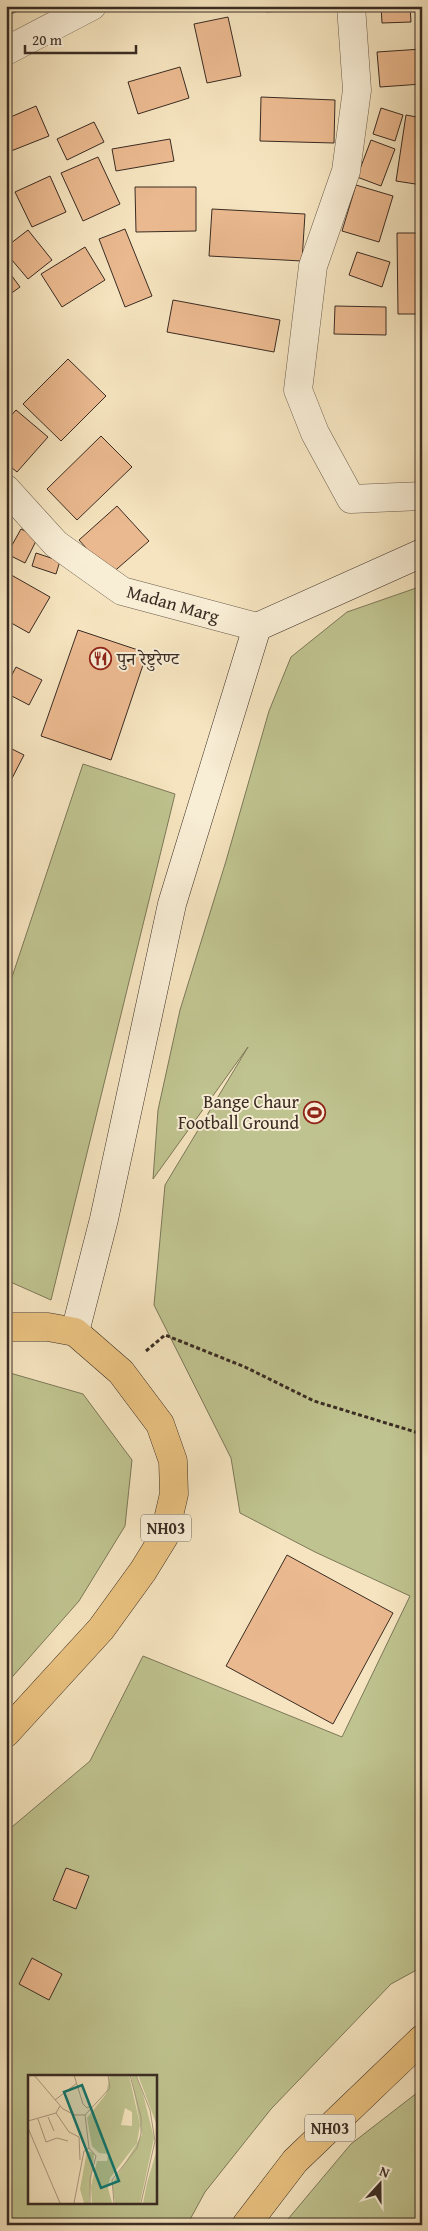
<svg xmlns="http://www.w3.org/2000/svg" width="428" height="2231" viewBox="0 0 428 2231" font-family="'Gentium Book Plus','Noto Serif Devanagari',serif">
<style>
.green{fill:#bfc38f;stroke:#7c7859;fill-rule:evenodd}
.building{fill:#ebb98f;stroke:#3a2c23}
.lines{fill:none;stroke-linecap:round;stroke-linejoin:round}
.street-casing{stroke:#695a4a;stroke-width:29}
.secondary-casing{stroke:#3a2c23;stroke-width:29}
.primary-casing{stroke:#3a2c23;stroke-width:29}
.path{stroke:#3a2c23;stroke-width:3;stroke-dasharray:4 2.5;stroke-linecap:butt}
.street{stroke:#f8edd5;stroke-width:28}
.secondary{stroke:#f8edd5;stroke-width:28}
.primary{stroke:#eac280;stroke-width:28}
.labels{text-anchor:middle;stroke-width:4;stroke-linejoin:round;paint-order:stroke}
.shield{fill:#f8edd5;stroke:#736658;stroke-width:1}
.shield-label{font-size:16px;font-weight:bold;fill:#3a2c23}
.street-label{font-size:18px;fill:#3a2c23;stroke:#f8edd5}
.poi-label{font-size:18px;fill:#3a2c23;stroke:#f8edd5;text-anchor:start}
.inset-road{fill:none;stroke:#aa9a81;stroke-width:1}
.view{fill:#0f766e;fill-opacity:0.15;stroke:#0f766e;stroke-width:2.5}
.inset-edge{fill:none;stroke:#3a2c23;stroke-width:2.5}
</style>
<rect width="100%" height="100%" fill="#f5e4bf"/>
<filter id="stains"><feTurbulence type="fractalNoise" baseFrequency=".004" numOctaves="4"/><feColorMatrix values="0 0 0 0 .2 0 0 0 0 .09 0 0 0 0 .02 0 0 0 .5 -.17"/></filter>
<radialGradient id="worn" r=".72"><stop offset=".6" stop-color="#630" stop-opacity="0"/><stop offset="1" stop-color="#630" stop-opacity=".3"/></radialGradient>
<g class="green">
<path d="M 422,586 L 422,1967 L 391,1984 L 271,2109 L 205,2192 L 187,2225 L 6,2225 L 6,1832 L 90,1761 L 143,1656 L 342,1737 L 410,1596 L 315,1552 L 240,1513 L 231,1458 L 154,1305 L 165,1185 L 248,1047 L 153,1179 L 158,1110 L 180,1010 L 226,861 L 269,711 L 291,657 L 347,612 ZM 29,2076 L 155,2076 L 155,2202 L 29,2202 Z"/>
<path d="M 83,764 L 175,794 L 51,1300 L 6,1280 L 6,995 Z"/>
<path d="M 10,1373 L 83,1394 L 132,1460 L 125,1526 L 79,1601 L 6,1684 L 6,1376 Z"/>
<path d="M 422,2089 L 422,2225 L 283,2225 L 351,2144 Z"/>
</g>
<g class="building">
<path d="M 6,6 L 30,6 L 6,16 Z"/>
<path d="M 265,6 L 333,6 L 333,8 L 266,12 Z"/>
<path d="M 381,6 L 410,6 L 411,22 L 382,23 Z"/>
<path d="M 228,17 L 241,76 L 207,83 L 194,24 Z"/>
<path d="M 422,49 L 422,84 L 380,87 L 377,52 Z"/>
<path d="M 180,67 L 189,98 L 138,114 L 128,82 Z"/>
<path d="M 261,97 L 335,100 L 334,143 L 260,141 Z"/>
<path d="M 36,106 L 49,136 L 6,153 L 6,119 Z"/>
<path d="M 381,108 L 403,115 L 395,141 L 373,134 Z"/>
<path d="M 406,115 L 422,118 L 422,185 L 396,181 Z"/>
<path d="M 94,122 L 104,142 L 67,160 L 57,139 Z"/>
<path d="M 170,139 L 174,161 L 116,171 L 112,149 Z"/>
<path d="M 371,140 L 395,149 L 381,186 L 357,177 Z"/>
<path d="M 98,157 L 120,204 L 83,221 L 61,173 Z"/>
<path d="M 50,176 L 66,212 L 32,227 L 15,192 Z"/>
<path d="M 356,185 L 393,196 L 379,242 L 342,231 Z"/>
<path d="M 135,187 L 196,187 L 196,231 L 136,232 Z"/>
<path d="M 212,209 L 305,214 L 302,261 L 209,256 Z"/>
<path d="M 125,229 L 152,296 L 125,307 L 99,239 Z"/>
<path d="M 28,230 L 52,260 L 28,279 L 6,253 L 6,247 Z"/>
<path d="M 397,233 L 422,233 L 422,314 L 398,314 Z"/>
<path d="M 85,247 L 105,280 L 62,307 L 41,274 Z"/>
<path d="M 357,252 L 390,262 L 382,287 L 349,275 Z"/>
<path d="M 6,268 L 20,287 L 6,297 Z"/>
<path d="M 173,300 L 280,320 L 274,352 L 167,332 Z"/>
<path d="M 335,306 L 386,307 L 386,335 L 334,334 Z"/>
<path d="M 68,359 L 106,396 L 61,441 L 23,404 Z"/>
<path d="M 16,410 L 48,437 L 17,472 L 6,463 L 6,421 Z"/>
<path d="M 101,436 L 132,467 L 77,520 L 47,489 Z"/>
<path d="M 117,506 L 149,541 L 110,575 L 79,540 Z"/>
<path d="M 21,529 L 38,537 L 25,563 L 7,554 Z"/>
<path d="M 36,553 L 60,561 L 56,574 L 32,566 Z"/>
<path d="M 6,572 L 50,597 L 29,633 L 6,620 Z"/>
<path d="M 78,630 L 147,653 L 111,760 L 41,736 Z"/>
<path d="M 16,667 L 42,680 L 29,705 L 6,693 L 6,686 Z"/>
<path d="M 6,746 L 24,755 L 7,788 L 6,788 Z"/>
<path d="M 287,1555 L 393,1613 L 333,1724 L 226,1666 Z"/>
<path d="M 66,1868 L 89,1876 L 76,1909 L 53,1900 Z"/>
<path d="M 32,1958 L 62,1974 L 49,2000 L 19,1984 Z"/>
</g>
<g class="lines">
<defs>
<g id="street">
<path d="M 351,6 L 357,90 L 346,171 L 313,266 L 298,390 L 315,433 L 351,499 L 422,496"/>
<path d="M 6,51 L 92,6"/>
<path d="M 6,489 L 56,544 L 122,591 L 257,627"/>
</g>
<path id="secondary" d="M 75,1332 L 104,1219 L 172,904 L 257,627 L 422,553"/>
<g id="primary">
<path d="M 6,1327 L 48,1327 L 75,1332 L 121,1372 L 160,1424 L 173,1461 L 174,1494 L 164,1537 L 143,1571 L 101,1629 L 6,1733"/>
<path d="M 246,2225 L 295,2161 L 422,2039"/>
</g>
</defs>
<use href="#street" class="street-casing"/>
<use href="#secondary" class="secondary-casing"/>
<use href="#primary" class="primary-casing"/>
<path class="path" d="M 146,1351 L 165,1335 L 245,1367 L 314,1401 L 422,1434"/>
<use href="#street" class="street"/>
<use href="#secondary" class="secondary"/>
<use href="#primary" class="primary"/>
</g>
<defs>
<symbol id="restaurant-ring" viewBox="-11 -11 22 22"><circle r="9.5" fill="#f8edd5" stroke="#8f2418" stroke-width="1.5"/><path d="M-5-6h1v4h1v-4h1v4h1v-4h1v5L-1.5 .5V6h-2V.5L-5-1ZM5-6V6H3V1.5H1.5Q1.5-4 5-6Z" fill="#8f2418"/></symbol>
<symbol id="stadium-ring" viewBox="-11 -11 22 22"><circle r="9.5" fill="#f8edd5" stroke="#8f2418" stroke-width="1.5"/><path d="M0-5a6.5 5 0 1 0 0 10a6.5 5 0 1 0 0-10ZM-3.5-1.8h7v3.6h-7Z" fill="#8f2418"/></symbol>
</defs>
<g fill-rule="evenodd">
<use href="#restaurant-ring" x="88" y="646" width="25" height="25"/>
<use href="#stadium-ring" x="302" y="1100" width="25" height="25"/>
</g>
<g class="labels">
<g class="shield">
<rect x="141" y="1514.5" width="50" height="27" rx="4"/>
<rect x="305" y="2114.5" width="50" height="27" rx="4"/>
</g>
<g class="shield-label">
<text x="166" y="1534">NH03</text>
<text x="330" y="2134">NH03</text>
</g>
<g class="street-label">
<text transform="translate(173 604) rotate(16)" y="6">Madan Marg</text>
</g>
<g class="poi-label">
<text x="117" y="665">पुन रेष्टुरेण्ट</text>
<text x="299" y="1108" text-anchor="end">Bange Chaur<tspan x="299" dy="21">Football Ground</tspan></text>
</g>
</g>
<g transform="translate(28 2075)">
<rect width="129" height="129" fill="#f5e4bf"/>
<path d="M 82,0 L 101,0 L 112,50 L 109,68 L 82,103 L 80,113 L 84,128 L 64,128 L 63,112 L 69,86 L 79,86 L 80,79 L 71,78 L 64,71 L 59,43 L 78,19 ZM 97,33 L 104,37 L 104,51 L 93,50 ZM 103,0 L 108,0 L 115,19 L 126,63 L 112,128 L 87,128 L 84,109 L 114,60 ZM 110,0 L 129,0 L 129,52 L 128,48 ZM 129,74 L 129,128 L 115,128 L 119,108 ZM 59,76 L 66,78 L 61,128 L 56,128 L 52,114 Z" fill="#bfc38f" fill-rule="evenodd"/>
<path class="inset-road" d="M 6,0 L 35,34 L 47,40 L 57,40M 46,0 L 55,29 L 59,33 L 63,31M 108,0 L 122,35 L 127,66 L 113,128M 27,25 L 49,8M 28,38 L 41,57 L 51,62 L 52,85M 20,42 L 26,56M 10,44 L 18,67 L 29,63 L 40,66M 0,46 L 28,38 L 32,31M 0,53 L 32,128M 61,73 L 57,40 L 82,13 L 80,0M 46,128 L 56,76 L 61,73 L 68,81 L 62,104 L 62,128M 86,128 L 84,105 L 109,73 L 113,59 L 113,42 L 102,0"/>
<path class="view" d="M 54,10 L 91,106 L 73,113 L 36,17 Z"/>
<rect width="129" height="129" class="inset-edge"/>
</g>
<rect width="428" height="2231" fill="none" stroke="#f5e4bf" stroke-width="25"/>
<rect x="8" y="8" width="413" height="2216" fill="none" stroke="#3a2c23" stroke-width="2.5"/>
<rect x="12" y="12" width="403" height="2206" fill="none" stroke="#3a2c23"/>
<g transform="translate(380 2184) rotate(21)" stroke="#f8edd5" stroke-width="4" paint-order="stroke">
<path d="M0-4L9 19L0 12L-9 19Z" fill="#3a2c23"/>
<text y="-8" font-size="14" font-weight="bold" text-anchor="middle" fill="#3a2c23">N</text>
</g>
<path d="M25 45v8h111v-8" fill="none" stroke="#3a2c23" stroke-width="2.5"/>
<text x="32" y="45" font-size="15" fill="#3a2c23" stroke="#f8edd5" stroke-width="4" paint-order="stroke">20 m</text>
<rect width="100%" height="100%" filter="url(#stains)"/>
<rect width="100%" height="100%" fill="url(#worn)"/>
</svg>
